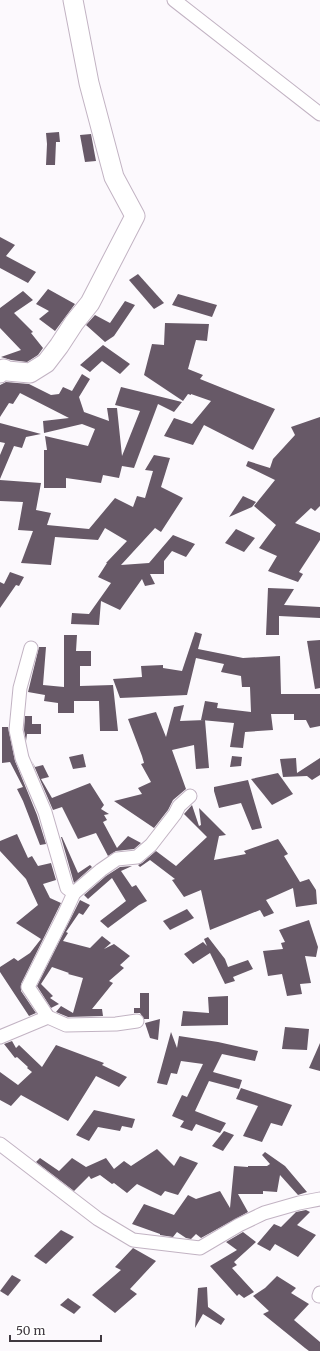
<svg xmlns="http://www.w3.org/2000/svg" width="320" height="1351" viewBox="0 0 320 1351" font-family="Merriweather,serif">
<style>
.building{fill:#675967}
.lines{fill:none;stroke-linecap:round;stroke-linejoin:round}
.street-casing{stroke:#c2b3c3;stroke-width:15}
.secondary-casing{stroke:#c2b3c3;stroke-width:21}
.street{stroke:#fff;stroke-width:13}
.secondary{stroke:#fff;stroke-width:19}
</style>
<rect width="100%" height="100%" fill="#fcf9fd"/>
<g class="building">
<path d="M 59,132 L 60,142 L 56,142 L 55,165 L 46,165 L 47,144 L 46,133 Z"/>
<path d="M 91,134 L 96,161 L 85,162 L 80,135 Z"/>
<path d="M 0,237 L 15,245 L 6,256 L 36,272 L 28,283 L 0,268 Z"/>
<path d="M 138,274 L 164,303 L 154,309 L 129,280 Z"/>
<path d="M 48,289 L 75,304 L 55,331 L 39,319 L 49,311 L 36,304 Z"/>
<path d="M 23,291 L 33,300 L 14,313 L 33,332 L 31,333 L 43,348 L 38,355 L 27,362 L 11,360 L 1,357 L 21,350 L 0,328 L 0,308 Z"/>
<path d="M 178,294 L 217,305 L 212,317 L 172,305 Z"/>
<path d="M 125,301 L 135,305 L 114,336 L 105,342 L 86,325 L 95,315 L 110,323 Z"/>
<path d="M 165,323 L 209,324 L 207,341 L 196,340 L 188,369 L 203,375 L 200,379 L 275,409 L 253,450 L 204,425 L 193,445 L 164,436 L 174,418 L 192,424 L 211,401 L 191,394 L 191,395 L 188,394 L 183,401 L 144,375 L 152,344 L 164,345 Z"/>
<path d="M 103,345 L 130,364 L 120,374 L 102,361 L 90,372 L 80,365 Z"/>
<path d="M 82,374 L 90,379 L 79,397 L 84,412 L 109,421 L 107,408 L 117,408 L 122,456 L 140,411 L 115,405 L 121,387 L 182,402 L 174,412 L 158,404 L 134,468 L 122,466 L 119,478 L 103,475 L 101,483 L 66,478 L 66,488 L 44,488 L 44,450 L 47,450 L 45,436 L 88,446 L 95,429 L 82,424 L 44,433 L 43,421 L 69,418 L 20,393 L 13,404 L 9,403 L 0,417 L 0,385 L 6,382 L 29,384 L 51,395 L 59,394 L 63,387 L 72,391 Z"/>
<path d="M 320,417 L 320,506 L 315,511 L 311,508 L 295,523 L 320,533 L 320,540 L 299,572 L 303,574 L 298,582 L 268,571 L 277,556 L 259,548 L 276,525 L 254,506 L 275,480 L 246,466 L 248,461 L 270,468 L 273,459 L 295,435 L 291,427 Z"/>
<path d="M 0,423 L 41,434 L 26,437 L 22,448 L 14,446 L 0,479 L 0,455 L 5,443 L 0,442 Z"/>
<path d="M 154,455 L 170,458 L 161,487 L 183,498 L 161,532 L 155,528 L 121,565 L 149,563 L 173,535 L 195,544 L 186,557 L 172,551 L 164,561 L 164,574 L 150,574 L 155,584 L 145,586 L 142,579 L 120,610 L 101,601 L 99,625 L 71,624 L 72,613 L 89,614 L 111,583 L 98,577 L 107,563 L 106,563 L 127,541 L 105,528 L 98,540 L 55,537 L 51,565 L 21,563 L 33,531 L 18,530 L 23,502 L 0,501 L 0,480 L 41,483 L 36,510 L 51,513 L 47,525 L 89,529 L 115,498 L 133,507 L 137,496 L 145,498 L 153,471 L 145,470 Z"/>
<path d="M 243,496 L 256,502 L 252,507 L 229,517 Z"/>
<path d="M 236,529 L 255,538 L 244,552 L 225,543 Z"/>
<path d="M 10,572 L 24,577 L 19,586 L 16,585 L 0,608 L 0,582 L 4,584 Z"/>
<path d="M 268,588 L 294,589 L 284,605 L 320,607 L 320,618 L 279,616 L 279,635 L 266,635 Z"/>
<path d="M 195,632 L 202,634 L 198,649 L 243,658 L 280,656 L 281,694 L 320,694 L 320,726 L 310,728 L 306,720 L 294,720 L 294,714 L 271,714 L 273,730 L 245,732 L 243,748 L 230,747 L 234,723 L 201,720 L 205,701 L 218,703 L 217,708 L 251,712 L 250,687 L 242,687 L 241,676 L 221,672 L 224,664 L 196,658 L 187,695 L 120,698 L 113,679 L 142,677 L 141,666 L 163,665 L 163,668 L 182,671 Z"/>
<path d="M 64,635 L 77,635 L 76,651 L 91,651 L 91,666 L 80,666 L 80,686 L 113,685 L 118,731 L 100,731 L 99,701 L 74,701 L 74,713 L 58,713 L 58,703 L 44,701 L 45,695 L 28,692 L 39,647 L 46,647 L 43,685 L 64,687 Z"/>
<path d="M 320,640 L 320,688 L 315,689 L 307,641 Z"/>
<path d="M 184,705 L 180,721 L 205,720 L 209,768 L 196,769 L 194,745 L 172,750 L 186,789 L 173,800 L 168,810 L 154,828 L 114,801 L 142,794 L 138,788 L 151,782 L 141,764 L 144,763 L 142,756 L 128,719 L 156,712 L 166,737 L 174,707 Z"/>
<path d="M 25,716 L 32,716 L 32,724 L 41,724 L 41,734 L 27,734 L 26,741 L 24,730 Z"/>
<path d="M 2,727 L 8,727 L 15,761 L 37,815 L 46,844 L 40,845 L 23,801 L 17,789 L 23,787 L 10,762 L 2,763 Z"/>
<path d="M 83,754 L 86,767 L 73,769 L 69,757 Z"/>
<path d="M 232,756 L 242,757 L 241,766 L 230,767 Z"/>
<path d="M 296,758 L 297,773 L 320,758 L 320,775 L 312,780 L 307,776 L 283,777 L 280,759 Z"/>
<path d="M 32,761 L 35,767 L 43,765 L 49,777 L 41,779 L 52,798 L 90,783 L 104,805 L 101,809 L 109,814 L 104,815 L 107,820 L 103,822 L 117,848 L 128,836 L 141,843 L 134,849 L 116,851 L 108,856 L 96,833 L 78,839 L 62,807 L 53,810 Z"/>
<path d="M 278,773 L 293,794 L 272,805 L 251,779 Z"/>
<path d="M 248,780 L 262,828 L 252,830 L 241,803 L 219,808 L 214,791 L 214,787 Z"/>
<path d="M 192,805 L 199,826 L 201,825 L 199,808 L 226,835 L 219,836 L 214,860 L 246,854 L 244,851 L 278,839 L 288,854 L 284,856 L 300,882 L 309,879 L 316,890 L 317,904 L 296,907 L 293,888 L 266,900 L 274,913 L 264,917 L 260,910 L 210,930 L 201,890 L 184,897 L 172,880 L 175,879 L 150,860 L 140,867 L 138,865 L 142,863 L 156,851 L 176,866 L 207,837 L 184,814 Z"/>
<path d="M 17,834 L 28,858 L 32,856 L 38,866 L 51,863 L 56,880 L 43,884 L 50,898 L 61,903 L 21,984 L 21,991 L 36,1013 L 29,1016 L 0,972 L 0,967 L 14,958 L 18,961 L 30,953 L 41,939 L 16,923 L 38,905 L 26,879 L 0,851 L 0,841 Z"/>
<path d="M 61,837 L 62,837 L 78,873 L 90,865 L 92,867 L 74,883 Z"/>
<path d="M 132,866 L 121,871 L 132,887 L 136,885 L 147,901 L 139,905 L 108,928 L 100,921 L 126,901 L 112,878 L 88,899 L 84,895 L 106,876 L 120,867 Z"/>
<path d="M 80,900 L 90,905 L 83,915 L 79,913 L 66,932 L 68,933 L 63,941 L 90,948 L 102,936 L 111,943 L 104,949 L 114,944 L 130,956 L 120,965 L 124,968 L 109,981 L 113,983 L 92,1009 L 102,1009 L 103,1016 L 68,1017 L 56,1012 L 61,1006 L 73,1013 L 83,978 L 68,974 L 69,973 L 52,967 L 41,984 L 53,996 L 50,998 L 59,1004 L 51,1008 L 37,986 Z"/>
<path d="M 187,909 L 194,918 L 170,930 L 163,921 Z"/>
<path d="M 309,920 L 318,947 L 316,957 L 305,956 L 311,983 L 300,984 L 302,994 L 287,996 L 282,974 L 268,976 L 263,951 L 283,949 L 281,943 L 285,942 L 279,930 Z"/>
<path d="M 208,937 L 225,959 L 228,967 L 248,960 L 253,969 L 233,977 L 235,981 L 225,984 L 210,953 L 193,964 L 184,954 L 203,942 L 207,946 L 204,939 Z"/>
<path d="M 140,993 L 149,993 L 149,1019 L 144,1019 L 140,1013 L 134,1013 L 134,1008 L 140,1008 Z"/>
<path d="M 228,996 L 228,1025 L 181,1026 L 183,1011 L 209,1013 L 208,997 Z"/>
<path d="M 160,1019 L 158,1040 L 150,1038 L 145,1023 Z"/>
<path d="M 285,1027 L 309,1029 L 307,1050 L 282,1049 Z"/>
<path d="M 171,1032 L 177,1048 L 179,1036 L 218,1042 L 258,1051 L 255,1061 L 222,1054 L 213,1072 L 242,1080 L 239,1089 L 209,1081 L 195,1111 L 226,1123 L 220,1133 L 196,1124 L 192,1131 L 180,1127 L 184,1121 L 172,1116 L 182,1095 L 187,1097 L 203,1064 L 181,1061 L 177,1074 L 171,1073 L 167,1085 L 157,1083 Z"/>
<path d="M 12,1041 L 16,1048 L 19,1045 L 42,1067 L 56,1045 L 104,1063 L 102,1065 L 127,1077 L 119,1087 L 96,1076 L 68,1121 L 21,1095 L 11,1106 L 0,1100 L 0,1072 L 18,1085 L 32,1072 L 27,1068 L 28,1067 L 17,1057 L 15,1058 L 4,1044 Z"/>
<path d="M 320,1043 L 320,1071 L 309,1068 Z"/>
<path d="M 241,1088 L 292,1105 L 282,1126 L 271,1123 L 262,1142 L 243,1136 L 258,1106 L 236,1099 Z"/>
<path d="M 94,1110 L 135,1119 L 132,1128 L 122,1126 L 120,1131 L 98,1127 L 89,1141 L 76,1135 Z"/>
<path d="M 224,1131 L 234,1135 L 223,1151 L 212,1146 Z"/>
<path d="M 157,1149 L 174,1166 L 180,1156 L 198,1163 L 178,1195 L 165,1191 L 161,1196 L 137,1184 L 127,1193 L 114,1183 L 112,1184 L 100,1175 L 91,1179 L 89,1176 L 74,1191 L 36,1162 L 40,1158 L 59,1171 L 72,1158 L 86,1167 L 106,1158 L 114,1169 L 124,1161 L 131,1166 Z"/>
<path d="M 265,1152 L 285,1166 L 307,1192 L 298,1195 L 280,1175 L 277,1192 L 263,1191 L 263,1194 L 238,1194 L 248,1212 L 201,1238 L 196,1234 L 191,1239 L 186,1238 L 177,1232 L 173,1237 L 160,1235 L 160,1234 L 132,1224 L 144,1204 L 174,1215 L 188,1195 L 196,1199 L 220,1191 L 230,1208 L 234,1166 L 248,1167 L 248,1166 L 267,1166 L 270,1164 L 262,1155 Z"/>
<path d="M 306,1210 L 310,1212 L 297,1225 L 316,1235 L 298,1257 L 275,1244 L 270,1251 L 257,1244 L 274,1224 L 281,1227 L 296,1212 Z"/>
<path d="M 61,1230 L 74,1237 L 46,1264 L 34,1256 Z"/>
<path d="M 243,1232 L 256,1242 L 234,1262 L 237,1265 L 232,1268 L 254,1292 L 244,1298 L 239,1294 L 237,1296 L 210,1266 L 237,1250 L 226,1242 Z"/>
<path d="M 133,1248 L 156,1261 L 130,1289 L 137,1294 L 115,1313 L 92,1295 L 121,1270 L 115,1267 Z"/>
<path d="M 12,1275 L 21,1280 L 8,1296 L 0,1291 Z"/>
<path d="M 277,1276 L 296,1288 L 291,1293 L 309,1304 L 294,1320 L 320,1342 L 320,1351 L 309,1351 L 305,1348 L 263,1314 L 269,1311 L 253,1296 L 265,1288 Z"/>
<path d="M 207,1287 L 208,1307 L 225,1319 L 221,1325 L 203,1314 L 195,1328 L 198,1288 Z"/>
<path d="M 68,1298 L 81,1307 L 74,1314 L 60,1305 Z"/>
</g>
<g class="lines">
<defs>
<g id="street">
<path d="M 174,0 L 320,114"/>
<path d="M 31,648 L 20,688 L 16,730 L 22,758 L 45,812 L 67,888 L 74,893"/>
<path d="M 137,1021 L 116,1024 L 66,1025 L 48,1017 L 28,987 L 64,915 L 74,893 L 101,870 L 117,859 L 137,857 L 151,845 L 175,814 L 179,806 L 190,796"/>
<path d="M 0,1037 L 48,1017"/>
<path d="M 0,1144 L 98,1219 L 133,1240 L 200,1248 L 239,1225 L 264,1213 L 299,1203 L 320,1199"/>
<path d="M 319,1296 L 320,1293"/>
</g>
<path id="secondary" d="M 0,373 L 4,369 L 7,371 L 30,373 L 46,363 L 59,346 L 74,323 L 90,303 L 135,216 L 114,177 L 89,83 L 73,0"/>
</defs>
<use href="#street" class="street-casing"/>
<use href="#secondary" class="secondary-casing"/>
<use href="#street" class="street"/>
<use href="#secondary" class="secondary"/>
</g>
<path d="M10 1335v6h91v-6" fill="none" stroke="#403940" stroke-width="2"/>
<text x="16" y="1335" font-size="12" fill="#403940" stroke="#ffffff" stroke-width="3" paint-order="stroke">50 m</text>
</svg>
